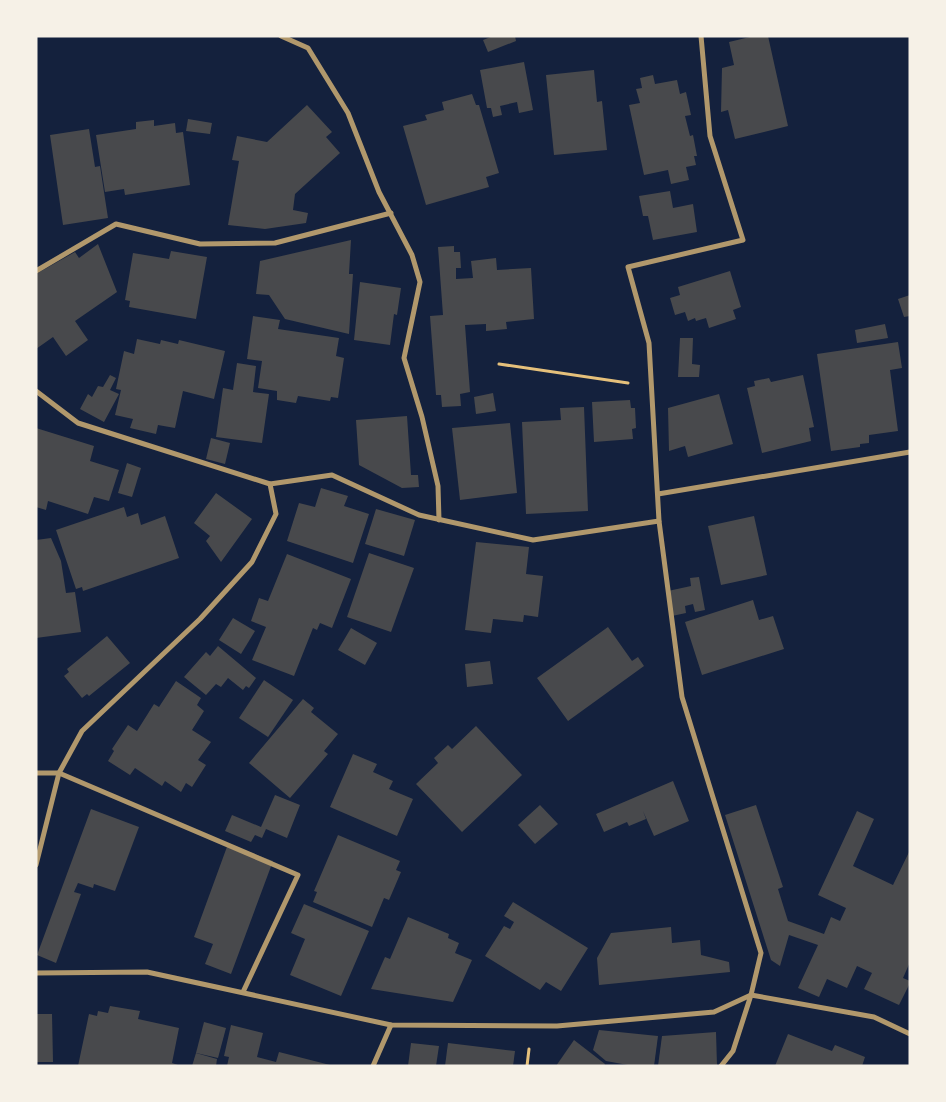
<svg xmlns="http://www.w3.org/2000/svg" width="946" height="1102" viewBox="0 0 946 1102" font-family="'Source Sans 3',sans-serif">
<style>
.building{fill:#48494c}
.lines{fill:none;stroke-linecap:round;stroke-linejoin:round}
.path{stroke:#e5c07b;stroke-width:3}
.minor{stroke:#b1986c;stroke-width:5}
</style>
<rect width="100%" height="100%" fill="#14213d"/>
<g class="building">
<path d="M 493,36 L 515,36 L 516,41 L 488,52 L 483,40 Z"/>
<path d="M 754,36 L 768,36 L 788,126 L 735,139 L 728,110 L 721,112 L 722,68 L 734,65 L 729,42 Z"/>
<path d="M 524,62 L 533,110 L 519,113 L 517,102 L 500,106 L 502,115 L 493,117 L 491,108 L 487,108 L 480,70 Z"/>
<path d="M 594,70 L 597,102 L 602,101 L 607,150 L 554,155 L 546,75 Z"/>
<path d="M 653,75 L 655,84 L 677,80 L 680,94 L 686,92 L 691,115 L 685,116 L 690,136 L 693,135 L 697,156 L 694,156 L 696,165 L 686,167 L 689,180 L 671,184 L 668,170 L 644,175 L 629,105 L 640,103 L 636,89 L 642,88 L 640,78 Z"/>
<path d="M 472,94 L 476,105 L 479,105 L 499,173 L 486,177 L 489,187 L 426,205 L 403,126 L 427,120 L 425,115 L 444,110 L 442,102 Z"/>
<path d="M 307,105 L 332,132 L 326,137 L 340,153 L 295,194 L 293,210 L 308,213 L 306,223 L 265,229 L 228,225 L 239,161 L 232,160 L 237,136 L 267,142 Z"/>
<path d="M 188,119 L 212,123 L 210,134 L 186,131 Z"/>
<path d="M 154,120 L 154,126 L 175,123 L 176,133 L 183,132 L 190,185 L 125,195 L 124,189 L 105,192 L 96,135 L 136,129 L 136,122 Z"/>
<path d="M 89,129 L 95,167 L 100,166 L 108,218 L 63,225 L 50,135 Z"/>
<path d="M 670,191 L 673,208 L 693,204 L 697,232 L 653,240 L 648,216 L 643,216 L 639,196 Z"/>
<path d="M 351,240 L 349,274 L 353,274 L 349,334 L 285,319 L 269,295 L 256,294 L 260,261 Z"/>
<path d="M 98,244 L 117,292 L 75,321 L 88,340 L 66,356 L 53,337 L 36,349 L 36,274 L 75,252 L 79,258 Z"/>
<path d="M 454,246 L 454,252 L 460,252 L 461,268 L 456,268 L 456,279 L 473,278 L 471,261 L 496,258 L 497,270 L 531,268 L 534,319 L 506,322 L 507,329 L 486,331 L 486,324 L 465,325 L 470,392 L 460,394 L 461,406 L 442,407 L 441,395 L 436,395 L 430,316 L 443,315 L 438,247 Z"/>
<path d="M 171,251 L 207,257 L 196,319 L 129,307 L 130,301 L 125,300 L 133,253 L 169,259 Z"/>
<path d="M 730,271 L 741,307 L 733,310 L 736,319 L 709,328 L 706,318 L 696,321 L 695,318 L 688,321 L 685,312 L 675,315 L 670,298 L 680,295 L 678,287 Z"/>
<path d="M 360,282 L 401,288 L 397,315 L 394,314 L 390,345 L 354,340 Z"/>
<path d="M 910,295 L 910,316 L 904,317 L 898,299 Z"/>
<path d="M 253,316 L 280,320 L 278,329 L 339,338 L 336,356 L 344,358 L 338,398 L 331,397 L 330,401 L 298,396 L 296,403 L 277,400 L 277,391 L 258,388 L 262,361 L 247,359 Z"/>
<path d="M 885,324 L 888,338 L 857,343 L 855,330 Z"/>
<path d="M 680,338 L 693,338 L 692,364 L 700,365 L 699,377 L 678,377 Z"/>
<path d="M 137,339 L 160,344 L 161,340 L 178,344 L 179,340 L 225,351 L 214,399 L 183,391 L 175,428 L 158,425 L 156,434 L 130,428 L 133,419 L 115,415 L 121,390 L 116,389 L 124,351 L 134,354 Z"/>
<path d="M 898,342 L 902,368 L 890,370 L 898,431 L 869,435 L 869,443 L 860,444 L 860,447 L 831,451 L 817,354 Z"/>
<path d="M 237,363 L 256,366 L 253,392 L 269,394 L 262,443 L 216,437 L 223,388 L 233,390 Z"/>
<path d="M 110,375 L 116,378 L 110,390 L 119,394 L 104,422 L 80,409 L 88,394 L 92,397 L 98,386 L 103,387 Z"/>
<path d="M 803,375 L 814,427 L 809,428 L 811,441 L 762,453 L 747,388 L 755,386 L 754,381 L 769,378 L 771,382 Z"/>
<path d="M 493,393 L 496,411 L 476,414 L 474,397 Z"/>
<path d="M 719,394 L 733,444 L 688,457 L 685,446 L 669,451 L 668,408 Z"/>
<path d="M 630,400 L 631,408 L 635,408 L 636,428 L 632,429 L 633,439 L 594,442 L 592,402 Z"/>
<path d="M 584,407 L 588,511 L 526,514 L 522,422 L 561,420 L 560,408 Z"/>
<path d="M 407,416 L 411,475 L 418,475 L 419,487 L 402,488 L 359,465 L 356,420 Z"/>
<path d="M 510,423 L 517,493 L 460,500 L 452,428 Z"/>
<path d="M 36,428 L 94,446 L 90,461 L 119,470 L 109,501 L 94,497 L 88,514 L 48,501 L 46,510 L 36,507 Z"/>
<path d="M 211,438 L 230,443 L 225,464 L 206,459 Z"/>
<path d="M 127,463 L 141,468 L 132,497 L 118,493 Z"/>
<path d="M 321,488 L 348,496 L 344,506 L 369,514 L 353,563 L 287,541 L 299,503 L 315,507 Z"/>
<path d="M 216,493 L 252,519 L 221,562 L 206,541 L 210,536 L 194,523 Z"/>
<path d="M 124,507 L 127,517 L 138,513 L 141,525 L 165,516 L 179,558 L 83,591 L 82,587 L 76,589 L 56,530 Z"/>
<path d="M 376,509 L 415,520 L 404,556 L 365,544 Z"/>
<path d="M 754,516 L 767,575 L 721,585 L 708,526 Z"/>
<path d="M 51,538 L 61,561 L 66,593 L 75,592 L 81,632 L 36,638 L 36,540 Z"/>
<path d="M 476,542 L 529,547 L 526,574 L 543,576 L 538,617 L 524,615 L 523,622 L 493,619 L 491,633 L 465,630 Z"/>
<path d="M 369,553 L 414,568 L 391,632 L 347,617 Z"/>
<path d="M 287,554 L 351,579 L 332,628 L 320,623 L 317,630 L 313,628 L 294,676 L 252,660 L 266,627 L 251,621 L 259,598 L 268,601 Z"/>
<path d="M 699,577 L 705,610 L 695,612 L 693,604 L 685,606 L 686,613 L 672,616 L 668,591 L 691,586 L 690,578 Z"/>
<path d="M 753,600 L 759,620 L 773,616 L 784,649 L 702,675 L 685,622 Z"/>
<path d="M 233,618 L 255,631 L 241,654 L 219,640 Z"/>
<path d="M 608,627 L 632,661 L 638,657 L 644,666 L 568,721 L 537,678 Z"/>
<path d="M 351,628 L 377,643 L 365,665 L 338,650 Z"/>
<path d="M 107,636 L 130,663 L 89,696 L 87,694 L 82,698 L 64,676 L 69,672 L 67,669 Z"/>
<path d="M 218,646 L 256,678 L 249,688 L 246,686 L 243,690 L 228,678 L 221,687 L 216,684 L 206,695 L 184,677 L 206,652 L 210,656 Z"/>
<path d="M 490,661 L 493,684 L 467,687 L 465,664 Z"/>
<path d="M 264,680 L 293,700 L 268,737 L 239,718 Z"/>
<path d="M 176,681 L 201,698 L 197,705 L 204,711 L 192,730 L 211,742 L 198,760 L 206,765 L 192,787 L 186,783 L 181,792 L 165,781 L 162,786 L 135,768 L 130,775 L 108,761 L 114,751 L 112,749 L 128,725 L 137,731 L 154,704 L 159,707 Z"/>
<path d="M 303,699 L 314,708 L 311,712 L 338,734 L 324,751 L 328,754 L 290,798 L 249,763 Z"/>
<path d="M 476,726 L 522,775 L 462,832 L 416,784 L 438,763 L 434,758 L 448,745 L 452,749 Z"/>
<path d="M 353,754 L 377,764 L 373,772 L 393,781 L 389,789 L 413,799 L 397,836 L 330,807 Z"/>
<path d="M 673,781 L 689,821 L 654,836 L 643,811 L 646,819 L 629,826 L 627,822 L 604,832 L 596,814 Z"/>
<path d="M 275,795 L 300,805 L 287,838 L 266,829 L 262,838 L 255,835 L 251,842 L 225,831 L 232,815 L 261,827 Z"/>
<path d="M 540,805 L 558,824 L 535,844 L 518,825 Z"/>
<path d="M 756,805 L 783,887 L 778,889 L 788,921 L 824,934 L 831,917 L 840,921 L 846,908 L 818,895 L 857,811 L 874,819 L 853,866 L 893,885 L 910,850 L 910,962 L 903,978 L 910,981 L 910,983 L 899,1005 L 864,989 L 872,973 L 857,966 L 847,988 L 827,979 L 819,997 L 798,988 L 818,945 L 789,935 L 780,966 L 771,960 L 725,815 Z"/>
<path d="M 91,809 L 139,827 L 115,891 L 94,884 L 93,888 L 78,883 L 74,892 L 81,894 L 56,963 L 37,955 Z"/>
<path d="M 338,835 L 400,861 L 396,870 L 401,872 L 389,900 L 384,898 L 372,927 L 313,902 L 317,892 L 314,891 Z"/>
<path d="M 228,844 L 273,861 L 231,974 L 205,964 L 213,944 L 194,937 Z"/>
<path d="M 513,902 L 588,948 L 561,991 L 546,982 L 540,990 L 485,956 L 504,926 L 510,929 L 514,922 L 504,916 Z"/>
<path d="M 304,904 L 369,931 L 341,996 L 290,975 L 305,939 L 291,933 Z"/>
<path d="M 408,917 L 449,934 L 448,938 L 459,943 L 455,953 L 472,960 L 453,1002 L 371,989 L 385,957 L 390,959 Z"/>
<path d="M 671,927 L 672,943 L 700,940 L 701,955 L 729,962 L 730,972 L 599,985 L 597,958 L 611,933 Z"/>
<path d="M 110,1006 L 140,1011 L 138,1019 L 179,1028 L 172,1063 L 181,1066 L 78,1066 L 89,1014 L 97,1016 L 98,1011 L 108,1013 Z"/>
<path d="M 36,1014 L 52,1014 L 53,1062 L 36,1062 Z"/>
<path d="M 204,1022 L 226,1028 L 218,1058 L 196,1053 Z"/>
<path d="M 231,1025 L 263,1033 L 257,1057 L 276,1062 L 279,1052 L 334,1066 L 227,1066 L 229,1057 L 224,1056 Z"/>
<path d="M 599,1030 L 658,1036 L 654,1066 L 633,1066 L 606,1061 L 593,1050 Z"/>
<path d="M 716,1032 L 717,1066 L 658,1066 L 662,1036 Z"/>
<path d="M 788,1034 L 832,1051 L 835,1045 L 865,1057 L 862,1066 L 775,1066 Z"/>
<path d="M 574,1040 L 605,1064 L 604,1066 L 556,1066 Z"/>
<path d="M 411,1043 L 439,1046 L 436,1066 L 408,1066 Z"/>
<path d="M 448,1043 L 515,1051 L 513,1066 L 445,1066 Z"/>
<path d="M 196,1053 L 217,1059 L 216,1066 L 192,1066 Z"/>
</g>
<g class="lines">
<g class="path">
<path d="M 499,364 L 628,383"/>
<path d="M 527,1066 L 529,1049"/>
</g>
<g class="minor">
<path d="M 281,36 L 308,48 L 348,113 L 379,192 L 412,255 L 420,282 L 404,358 L 422,417 L 438,486 L 439,520"/>
<path d="M 701,36 L 710,136 L 743,240 L 628,267 L 649,343 L 659,521 L 682,697 L 761,953 L 751,995 L 733,1051 L 721,1066"/>
<path d="M 36,271 L 116,224 L 200,244 L 275,243 L 391,213"/>
<path d="M 36,391 L 78,423 L 270,484 L 332,475 L 419,515 L 533,540 L 659,521"/>
<path d="M 658,494 L 910,452"/>
<path d="M 36,773 L 59,773 L 298,875 L 243,992"/>
<path d="M 36,865 L 59,773 L 82,731 L 200,619 L 252,562 L 276,514 L 270,484"/>
<path d="M 36,973 L 147,972 L 391,1025 L 557,1026 L 714,1012 L 751,995 L 874,1017 L 910,1034"/>
<path d="M 373,1066 L 391,1025"/>
</g>
</g>
<rect width="946" height="1102" fill="none" stroke="#f6f1e7" stroke-width="75"/>
</svg>
